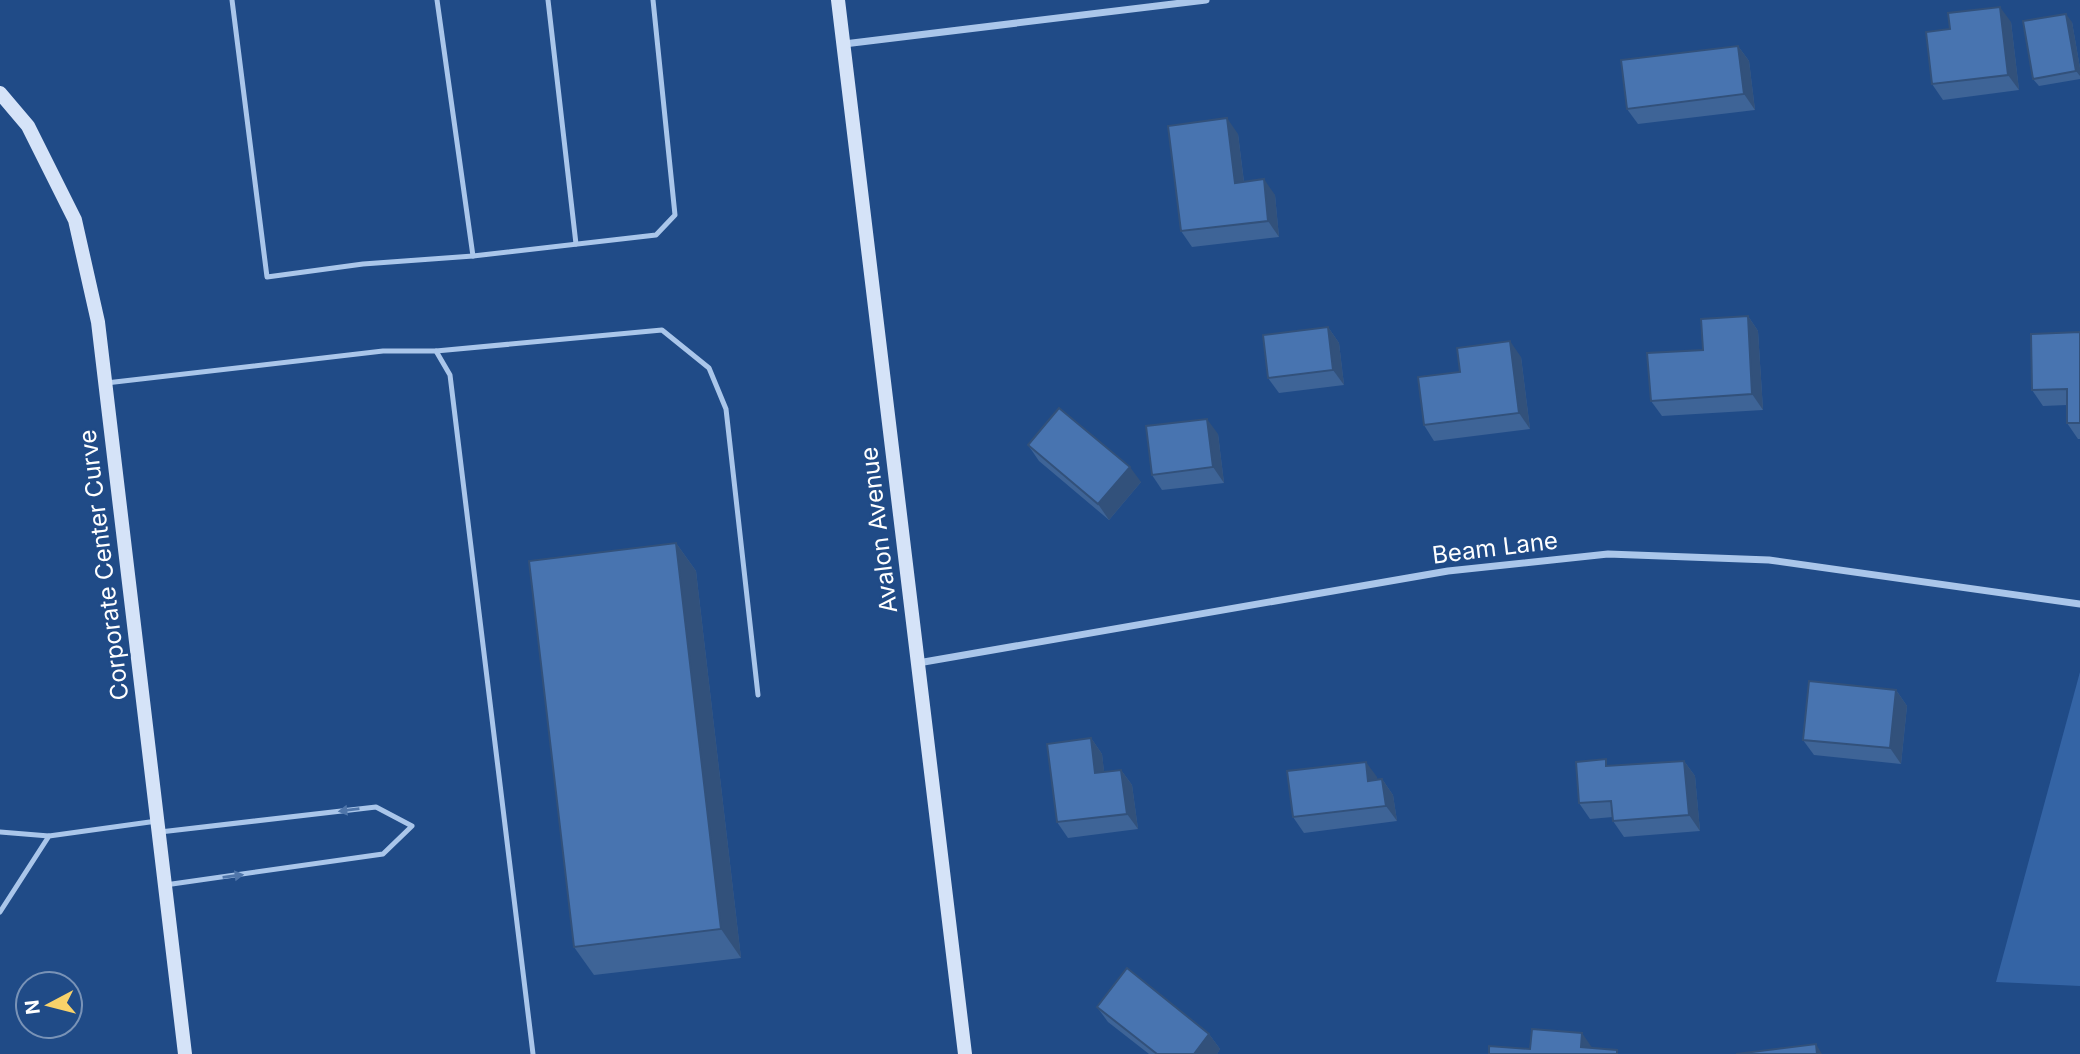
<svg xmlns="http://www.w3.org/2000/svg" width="2080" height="1054" viewBox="0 0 2080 1054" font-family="Inter,sans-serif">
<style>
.green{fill:#3464a5}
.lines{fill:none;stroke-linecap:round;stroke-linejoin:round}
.lane{stroke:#aac6ea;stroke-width:5}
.street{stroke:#aac6ea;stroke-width:7}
.secondary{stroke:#d5e3f8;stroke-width:14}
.wall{fill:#3e6497}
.shaded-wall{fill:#32517b}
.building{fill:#4874b0;stroke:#32517b;stroke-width:2}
.oneway{fill:#5076aa}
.labels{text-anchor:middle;stroke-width:5;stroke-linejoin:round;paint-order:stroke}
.street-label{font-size:24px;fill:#fff;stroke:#204b87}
</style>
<rect width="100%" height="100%" fill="#204b87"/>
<path class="green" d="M 2080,672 L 2080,986 L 1996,982 Z"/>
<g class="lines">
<g class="lane">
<path d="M 232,0 L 267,277 L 363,264 L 473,256 L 437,0"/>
<path d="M 548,0 L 576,244"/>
<path d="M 473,256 L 656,235 L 675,215 L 653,0"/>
<path d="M 436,351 L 662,330 L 709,368 L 726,409 L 758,695"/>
<path d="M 106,383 L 383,351 L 436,351 L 450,375 L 533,1054"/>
<path d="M 0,832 L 49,836"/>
<path d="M 160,832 L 376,807 L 412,826 L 383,854 L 165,885"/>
<path d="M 0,912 L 49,836 L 157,821"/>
</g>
<g class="street">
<path d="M 844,44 L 1206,0"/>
<path d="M 918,663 L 1448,571 L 1608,554 L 1769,560 L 2080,604"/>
</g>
<g class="secondary">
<path d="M 838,0 L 965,1054"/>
<path d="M 0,93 L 28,126 L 75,220 L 98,322 L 185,1054"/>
</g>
</g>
<g class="wall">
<path d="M 2011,22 L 2019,90 L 1943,100 L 1932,84 L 1950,29 Z"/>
<path d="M 2072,22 L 2080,68 L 2080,79 L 2039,86 L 2033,79 Z"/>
<path d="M 1738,46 L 1749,61 L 1755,110 L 1638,124 L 1627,109 Z"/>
<path d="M 1238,134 L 1244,182 L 1275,195 L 1279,237 L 1192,247 L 1181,231 Z"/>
<path d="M 1748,316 L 1758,331 L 1763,410 L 1662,416 L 1651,401 L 1703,350 Z"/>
<path d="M 1328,327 L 1339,343 L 1344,385 L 1279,393 L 1268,378 Z"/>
<path d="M 2080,332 L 2080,439 L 2078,439 L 2067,423 L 2067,405 L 2043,406 L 2032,390 Z"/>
<path d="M 1521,357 L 1530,429 L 1434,441 L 1424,425 Z"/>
<path d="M 1218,434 L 1224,483 L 1162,490 L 1152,475 Z"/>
<path d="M 1028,445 L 1141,482 L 1109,520 L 1039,461 Z"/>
<path d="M 676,543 L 696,571 L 741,958 L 594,975 L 574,947 Z"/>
<path d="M 1896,690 L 1907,706 L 1901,764 L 1814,755 L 1803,740 Z"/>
<path d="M 1091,738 L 1102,754 L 1104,772 L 1121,770 L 1132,785 L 1138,829 L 1068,838 L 1057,822 Z"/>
<path d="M 1684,761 L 1695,776 L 1700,831 L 1624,837 L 1613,821 L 1613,817 L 1590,819 L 1579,803 L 1611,766 Z"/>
<path d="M 1377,777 L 1377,780 L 1382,779 L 1393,795 L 1397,821 L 1304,833 L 1293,817 Z"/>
<path d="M 1097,1007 L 1209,1034 L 1220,1049 L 1217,1054 L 1149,1054 L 1108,1022 Z"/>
</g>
<g class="shaded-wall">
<path d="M 2000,7 L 2011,22 L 2019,90 L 2008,75 Z"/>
<path d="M 2066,14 L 2072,22 L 2080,68 L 2080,76 L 2076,71 Z"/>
<path d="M 1738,46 L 1749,61 L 1755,110 L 1744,94 Z"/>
<path d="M 1227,118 L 1238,134 L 1246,199 L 1235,183 Z"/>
<path d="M 1264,179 L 1275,195 L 1279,237 L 1268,221 Z"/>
<path d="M 1748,316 L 1758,331 L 1763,410 L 1752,394 Z"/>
<path d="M 1328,327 L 1339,343 L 1344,385 L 1333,370 Z"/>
<path d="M 1510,341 L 1521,357 L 1530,429 L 1519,413 Z"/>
<path d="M 1207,419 L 1218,434 L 1224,483 L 1213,467 Z"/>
<path d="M 1130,467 L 1141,482 L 1109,520 L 1098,504 Z"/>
<path d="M 676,543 L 696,571 L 741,958 L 721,929 Z"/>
<path d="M 1896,690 L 1907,706 L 1901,764 L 1890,748 Z"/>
<path d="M 1091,738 L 1102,754 L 1106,788 L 1095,773 Z"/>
<path d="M 1684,761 L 1695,776 L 1700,831 L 1689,815 Z"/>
<path d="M 1366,762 L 1377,777 L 1379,796 L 1368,781 Z"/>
<path d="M 1121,770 L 1132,785 L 1138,829 L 1127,814 Z"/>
<path d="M 1382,779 L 1393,795 L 1397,821 L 1386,806 Z"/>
<path d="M 1582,1033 L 1593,1049 L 1581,1047 Z"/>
<path d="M 1209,1034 L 1220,1049 L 1217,1054 L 1194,1054 Z"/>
<path d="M 1816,1044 L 1822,1054 L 1817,1054 Z"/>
</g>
<g class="building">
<path d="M 2000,7 L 2008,75 L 1932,84 L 1926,32 L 1950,29 L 1948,13 Z"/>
<path d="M 2066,14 L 2076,71 L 2033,79 L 2023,21 Z"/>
<path d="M 1738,46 L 1744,94 L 1627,109 L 1621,60 Z"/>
<path d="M 1227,118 L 1235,183 L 1264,179 L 1268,221 L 1181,231 L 1168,126 Z"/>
<path d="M 1748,316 L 1752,394 L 1651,401 L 1647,353 L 1703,350 L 1701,319 Z"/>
<path d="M 1328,327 L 1333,370 L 1268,378 L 1263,335 Z"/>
<path d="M 2080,332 L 2080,423 L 2067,423 L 2067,389 L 2032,390 L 2031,334 Z"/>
<path d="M 1510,341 L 1519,413 L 1424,425 L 1418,377 L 1460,372 L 1457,348 Z"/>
<path d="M 1059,408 L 1130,467 L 1098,504 L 1028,445 Z"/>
<path d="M 1207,419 L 1213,467 L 1152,475 L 1146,426 Z"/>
<path d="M 676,543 L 721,929 L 574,947 L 529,561 Z"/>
<path d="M 1809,681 L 1896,690 L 1890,748 L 1803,740 Z"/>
<path d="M 1091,738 L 1095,773 L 1121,770 L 1127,814 L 1057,822 L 1047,744 Z"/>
<path d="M 1606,759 L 1606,766 L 1684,761 L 1689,815 L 1613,821 L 1611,801 L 1579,803 L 1576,762 Z"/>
<path d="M 1366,762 L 1368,781 L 1382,779 L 1386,806 L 1293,817 L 1287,771 Z"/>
<path d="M 1127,968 L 1209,1034 L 1194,1054 L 1157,1054 L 1097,1007 Z"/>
<path d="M 1532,1029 L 1582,1033 L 1581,1047 L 1617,1050 L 1617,1054 L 1489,1054 L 1489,1046 L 1530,1049 Z"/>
<path d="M 1816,1044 L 1817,1054 L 1736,1054 Z"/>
</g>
<defs><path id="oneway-solid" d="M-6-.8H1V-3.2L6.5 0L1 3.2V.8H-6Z" transform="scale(1.75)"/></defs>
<g class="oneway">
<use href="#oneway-solid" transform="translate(349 810) rotate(173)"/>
<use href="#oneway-solid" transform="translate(233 876) rotate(-8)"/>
</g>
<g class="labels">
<g class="street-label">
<text transform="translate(879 530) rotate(-97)" y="8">Avalon Avenue</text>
<text transform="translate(1495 548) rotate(-7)" y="8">Beam Lane</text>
<text transform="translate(104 565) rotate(-97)" y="8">Corporate Center Curve</text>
</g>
</g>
<g transform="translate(49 1005) rotate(263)"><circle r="33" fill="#204b87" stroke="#7993b7" stroke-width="2"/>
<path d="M0-5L12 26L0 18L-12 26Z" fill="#f8d26a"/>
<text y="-10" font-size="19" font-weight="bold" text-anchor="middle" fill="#ffffff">N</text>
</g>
</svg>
